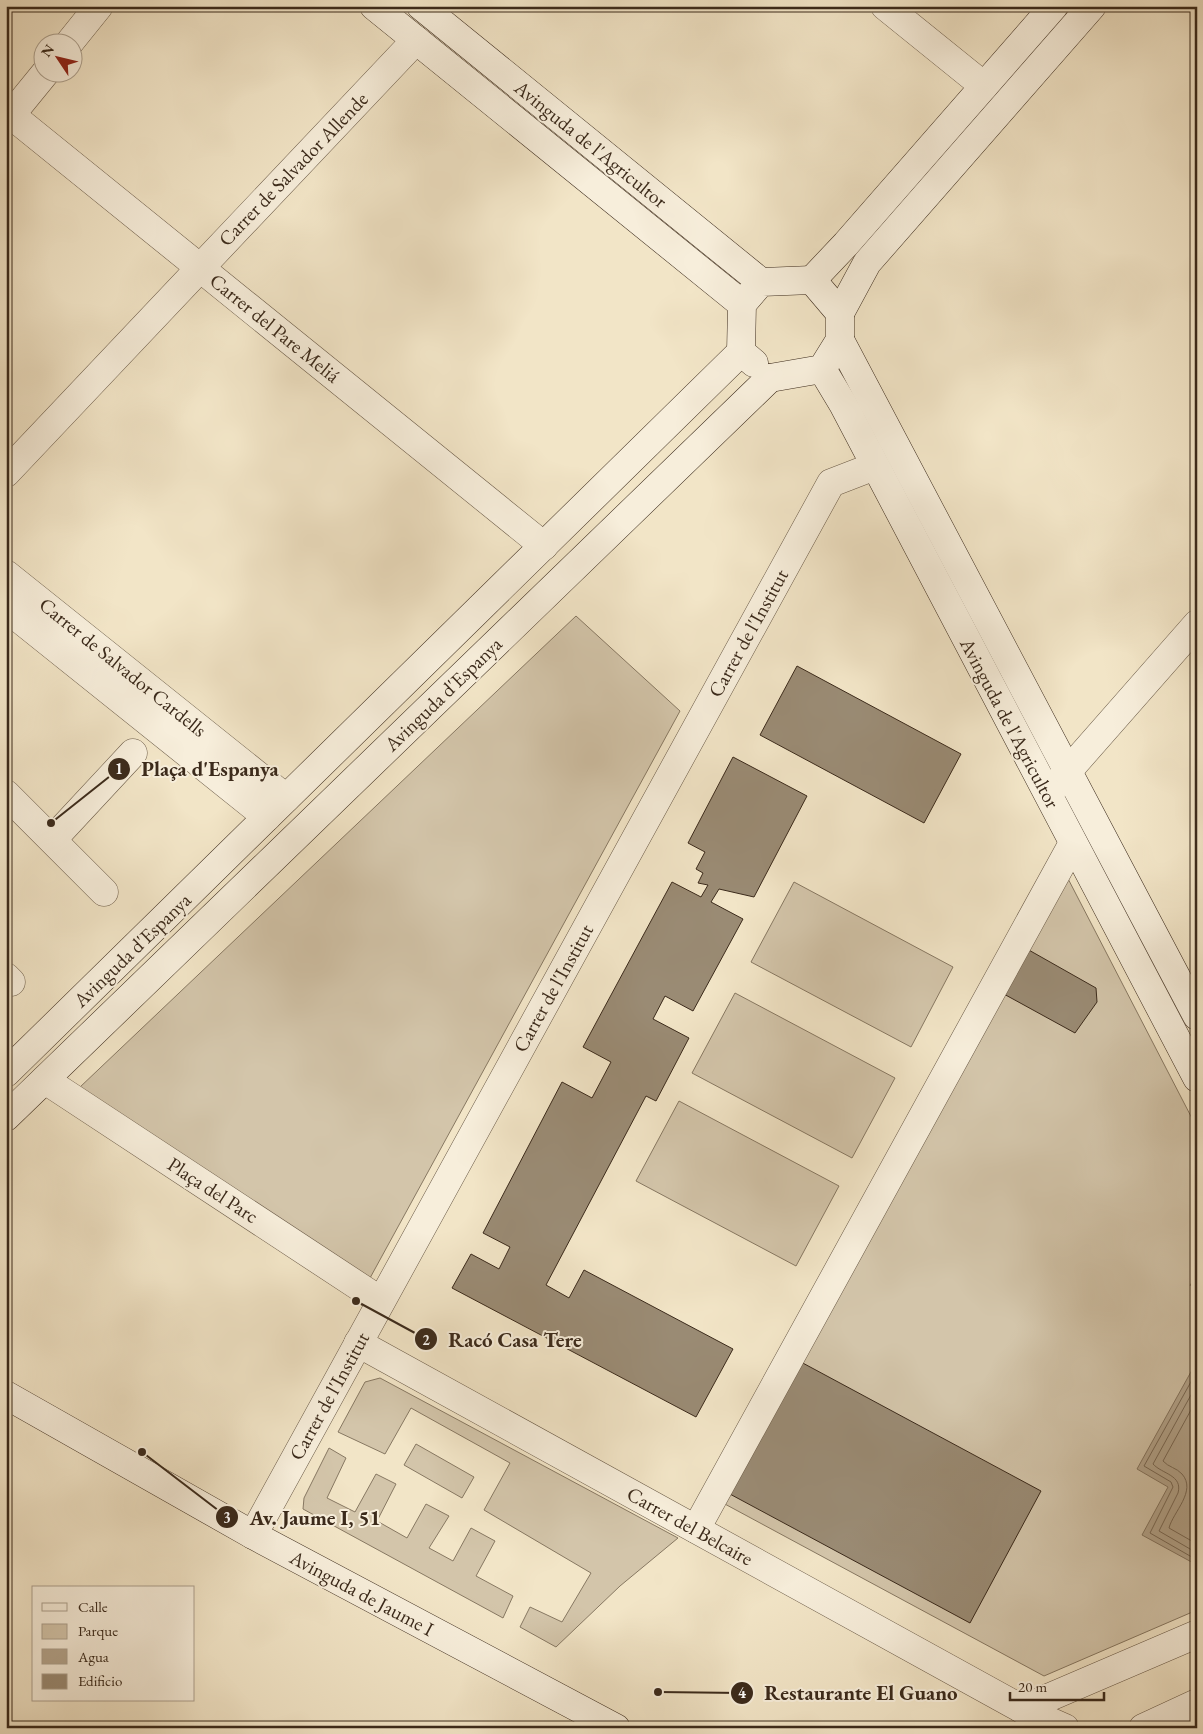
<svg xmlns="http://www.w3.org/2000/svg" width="1203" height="1734" viewBox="0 0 1203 1734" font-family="'EB Garamond',serif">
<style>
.green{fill:#d3c5aa;stroke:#877862}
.water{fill:#b4a58d;stroke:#84745f}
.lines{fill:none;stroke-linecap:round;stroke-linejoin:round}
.shore{stroke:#786854;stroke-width:1}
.building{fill:#9a8b74;stroke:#3b2a1b}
.street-casing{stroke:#695946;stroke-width:29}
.secondary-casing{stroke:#3b2a1b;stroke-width:29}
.path{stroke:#3b2a1b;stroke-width:3;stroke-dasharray:4 2.5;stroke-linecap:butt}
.street{stroke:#f7eedb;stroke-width:28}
.secondary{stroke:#f7eedb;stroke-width:28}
.labels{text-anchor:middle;stroke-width:4;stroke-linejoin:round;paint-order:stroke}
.street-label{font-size:20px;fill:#3b2a1b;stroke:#f7eedb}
.leader{fill:none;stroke:#3b2a1b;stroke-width:2}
.callout-dot{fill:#3b2a1b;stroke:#f7eedb;stroke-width:2}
.mark-label{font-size:15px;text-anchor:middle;font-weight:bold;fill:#fff}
.callout-label{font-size:21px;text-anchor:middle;font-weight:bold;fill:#3b2a1b;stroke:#f7eedb;stroke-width:4;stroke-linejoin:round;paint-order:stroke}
</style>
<rect width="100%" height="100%" fill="#f2e5c7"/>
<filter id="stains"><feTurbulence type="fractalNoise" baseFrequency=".004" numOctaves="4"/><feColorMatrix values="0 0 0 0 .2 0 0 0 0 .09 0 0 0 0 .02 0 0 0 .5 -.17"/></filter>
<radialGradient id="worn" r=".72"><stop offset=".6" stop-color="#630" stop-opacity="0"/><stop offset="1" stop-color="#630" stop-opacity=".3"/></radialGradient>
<g class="green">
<path d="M 576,616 L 680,711 L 364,1289 L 79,1088 Z"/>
<path d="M 1063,869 L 1197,1128 L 1197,1610 L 1044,1676 L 723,1503 Z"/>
<path d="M 794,882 L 953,967 L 911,1047 L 751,962 Z"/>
<path d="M 735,993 L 895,1078 L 852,1158 L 692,1073 Z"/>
<path d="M 679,1101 L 839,1186 L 796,1266 L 636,1181 Z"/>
<path d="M 380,1378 L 678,1538 L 620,1586 L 556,1647 L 520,1627 L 530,1607 L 562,1622 L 591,1573 L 484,1510 L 510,1463 L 411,1408 L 385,1454 L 338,1432 L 365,1382 Z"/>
<path d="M 416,1444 L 474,1477 L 462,1498 L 404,1465 Z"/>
<path d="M 329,1448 L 346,1458 L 327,1498 L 355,1512 L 376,1474 L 396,1484 L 377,1521 L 407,1538 L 426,1504 L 449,1516 L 429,1548 L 453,1561 L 471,1528 L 495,1541 L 476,1576 L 513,1596 L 503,1618 L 303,1509 L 304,1498 Z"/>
</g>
<path class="water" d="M 1197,1361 L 1197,1565 L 1142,1535 L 1168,1487 L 1137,1469 Z"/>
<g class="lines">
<g class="shore">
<path d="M 1197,1371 L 1144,1466 L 1171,1482 L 1173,1487 L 1150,1533 L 1197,1560"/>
<path d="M 1197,1384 L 1153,1464 C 1162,1474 1183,1475 1178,1493 L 1159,1531 L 1197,1553"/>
<path d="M 1197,1399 L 1163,1461 C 1168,1467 1177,1468 1182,1474 C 1197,1491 1173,1512 1169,1528 L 1197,1544"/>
</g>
</g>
<g class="building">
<path d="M 797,666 L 961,754 L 924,823 L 760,735 Z"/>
<path d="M 733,757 L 807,796 L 754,897 L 719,889 L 711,902 L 743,919 L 693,1011 L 665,996 L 653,1019 L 689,1038 L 656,1101 L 646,1096 L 546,1285 L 569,1298 L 584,1270 L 733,1349 L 696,1417 L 452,1288 L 471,1254 L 499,1269 L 510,1247 L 483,1233 L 562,1082 L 592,1098 L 611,1062 L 583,1047 L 672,882 L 701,897 L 708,885 L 698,883 L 703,873 L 696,869 L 705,852 L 688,843 Z"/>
<path d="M 1027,949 L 1096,988 L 1097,1002 L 1075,1033 L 1002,993 Z"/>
<path d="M 799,1361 L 1041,1491 L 970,1623 L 728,1493 Z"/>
</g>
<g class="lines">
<defs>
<g id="street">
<path d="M 885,6 L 984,86"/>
<path d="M 70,42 L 99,6"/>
<path d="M 6,111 L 544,546"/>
<path d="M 6,121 L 46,72"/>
<path d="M 6,473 L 416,40"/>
<path d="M 6,574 L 286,798"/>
<path d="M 6,608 L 267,817"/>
<path d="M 1053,788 L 1197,624"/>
<path d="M 6,794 L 104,892"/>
<path d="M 53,839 L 133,753"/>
<path d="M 6,977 L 11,982"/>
<path d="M 45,1080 L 381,1301"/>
<path d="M 358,1343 L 1022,1709 L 1065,1728"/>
<path d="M 696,1529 L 1073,843"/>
<path d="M 253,1535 L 831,483 L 875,466"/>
<path d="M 1022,1709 L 1197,1634"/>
<path d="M 1143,1728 L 1197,1703"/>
</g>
<g id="secondary">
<path d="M 374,6 L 742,304"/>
<path d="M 421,6 L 761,282"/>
<path d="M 812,280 L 846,244 L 1054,6"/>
<path d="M 840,313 L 867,263 L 1092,6"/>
<path d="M 840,340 L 1197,1016"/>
<path d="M 754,363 L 741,352 L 742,304 L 761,282 L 812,280"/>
<path d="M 822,369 L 843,404 L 1197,1078"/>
<path d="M 770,378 L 822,369 L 840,340 L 840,313 L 812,280"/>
<path d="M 6,1073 L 741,352"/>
<path d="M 6,1117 L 770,378"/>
<path d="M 6,1395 L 253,1535 L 616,1728"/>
</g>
</defs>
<use href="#street" class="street-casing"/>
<use href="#secondary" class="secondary-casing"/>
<path class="path" d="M 1191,1286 L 1197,1276"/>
<use href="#street" class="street"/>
<use href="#secondary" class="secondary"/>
</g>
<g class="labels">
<g class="street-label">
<text transform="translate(591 144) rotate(39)" y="7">Avinguda de l'Agricultor</text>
<text transform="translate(293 169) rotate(-46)" y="7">Carrer de Salvador Allende</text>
<text transform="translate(275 328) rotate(39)" y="7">Carrer del Pare Meliá</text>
<text transform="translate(748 633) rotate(-61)" y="7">Carrer de l'Institut</text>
<text transform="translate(123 667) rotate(39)" y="7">Carrer de Salvador Cardells</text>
<text transform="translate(443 694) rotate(-44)" y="7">Avinguda d'Espanya</text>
<text transform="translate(1010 723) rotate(62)" y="7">Avinguda de l'Agricultor</text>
<text transform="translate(132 950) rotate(-44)" y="7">Avinguda d'Espanya</text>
<text transform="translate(553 988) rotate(-61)" y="7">Carrer de l'Institut</text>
<text transform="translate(213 1190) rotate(33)" y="7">Plaça del Parc</text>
<text transform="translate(329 1396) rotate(-61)" y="7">Carrer de l'Institut</text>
<text transform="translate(690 1526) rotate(29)" y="7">Carrer del Belcaire</text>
<text transform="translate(362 1593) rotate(28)" y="7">Avinguda de Jaume I</text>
</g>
</g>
<path class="leader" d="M51 823L119 769M356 1301L426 1339M142 1452L227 1517M658 1692L742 1693"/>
<g class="callout-dot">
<circle cx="51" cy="823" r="5"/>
<circle cx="356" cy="1301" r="5"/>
<circle cx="142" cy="1452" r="5"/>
<circle cx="658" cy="1692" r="5"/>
<circle cx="119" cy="769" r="12"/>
<circle cx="426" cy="1339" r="12"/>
<circle cx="227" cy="1517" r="12"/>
<circle cx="742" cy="1693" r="12"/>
</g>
<g class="mark-label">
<text x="119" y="774">1</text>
<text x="426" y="1345">2</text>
<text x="227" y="1523">3</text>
<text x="742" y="1698">4</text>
</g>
<g class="callout-label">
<text x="210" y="776">Plaça d'Espanya</text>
<text x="515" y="1347">Racó Casa Tere</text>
<text x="315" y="1525">Av. Jaume I, 51</text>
<text x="861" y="1700">Restaurante El Guano</text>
</g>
<rect width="1203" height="1734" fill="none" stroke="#f2e5c7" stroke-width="25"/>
<rect x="8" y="8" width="1188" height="1719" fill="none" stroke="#3b2a1b" stroke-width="2.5"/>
<rect x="12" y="12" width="1178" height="1709" fill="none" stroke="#3b2a1b"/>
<rect x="32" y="1586" width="162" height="115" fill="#f7eedb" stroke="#aca08e"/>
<rect x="42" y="1603" width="25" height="8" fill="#f7eedb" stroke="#aca08e"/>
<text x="78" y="1612" font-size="15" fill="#3b2a1b">Calle</text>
<rect x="42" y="1624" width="25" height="15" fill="#d3c5aa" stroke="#aca08e"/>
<text x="78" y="1636" font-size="15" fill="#3b2a1b">Parque</text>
<rect x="42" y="1649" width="25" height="15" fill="#b4a58d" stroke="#aca08e"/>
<text x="78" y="1662" font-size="15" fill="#3b2a1b">Agua</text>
<rect x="42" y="1674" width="25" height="15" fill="#9a8b74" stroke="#aca08e"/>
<text x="78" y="1686" font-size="15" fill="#3b2a1b">Edificio</text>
<g transform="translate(58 58) rotate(305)"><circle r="24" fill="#f7eedb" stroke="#aca08e"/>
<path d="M0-4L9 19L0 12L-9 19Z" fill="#8f2418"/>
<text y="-8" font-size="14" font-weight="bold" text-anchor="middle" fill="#3b2a1b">N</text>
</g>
<path d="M1010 1692v8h94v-8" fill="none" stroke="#3b2a1b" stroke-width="2.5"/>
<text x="1018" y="1692" font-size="15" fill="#3b2a1b" stroke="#f7eedb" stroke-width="4" paint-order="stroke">20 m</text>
<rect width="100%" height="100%" filter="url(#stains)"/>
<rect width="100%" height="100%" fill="url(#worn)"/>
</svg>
